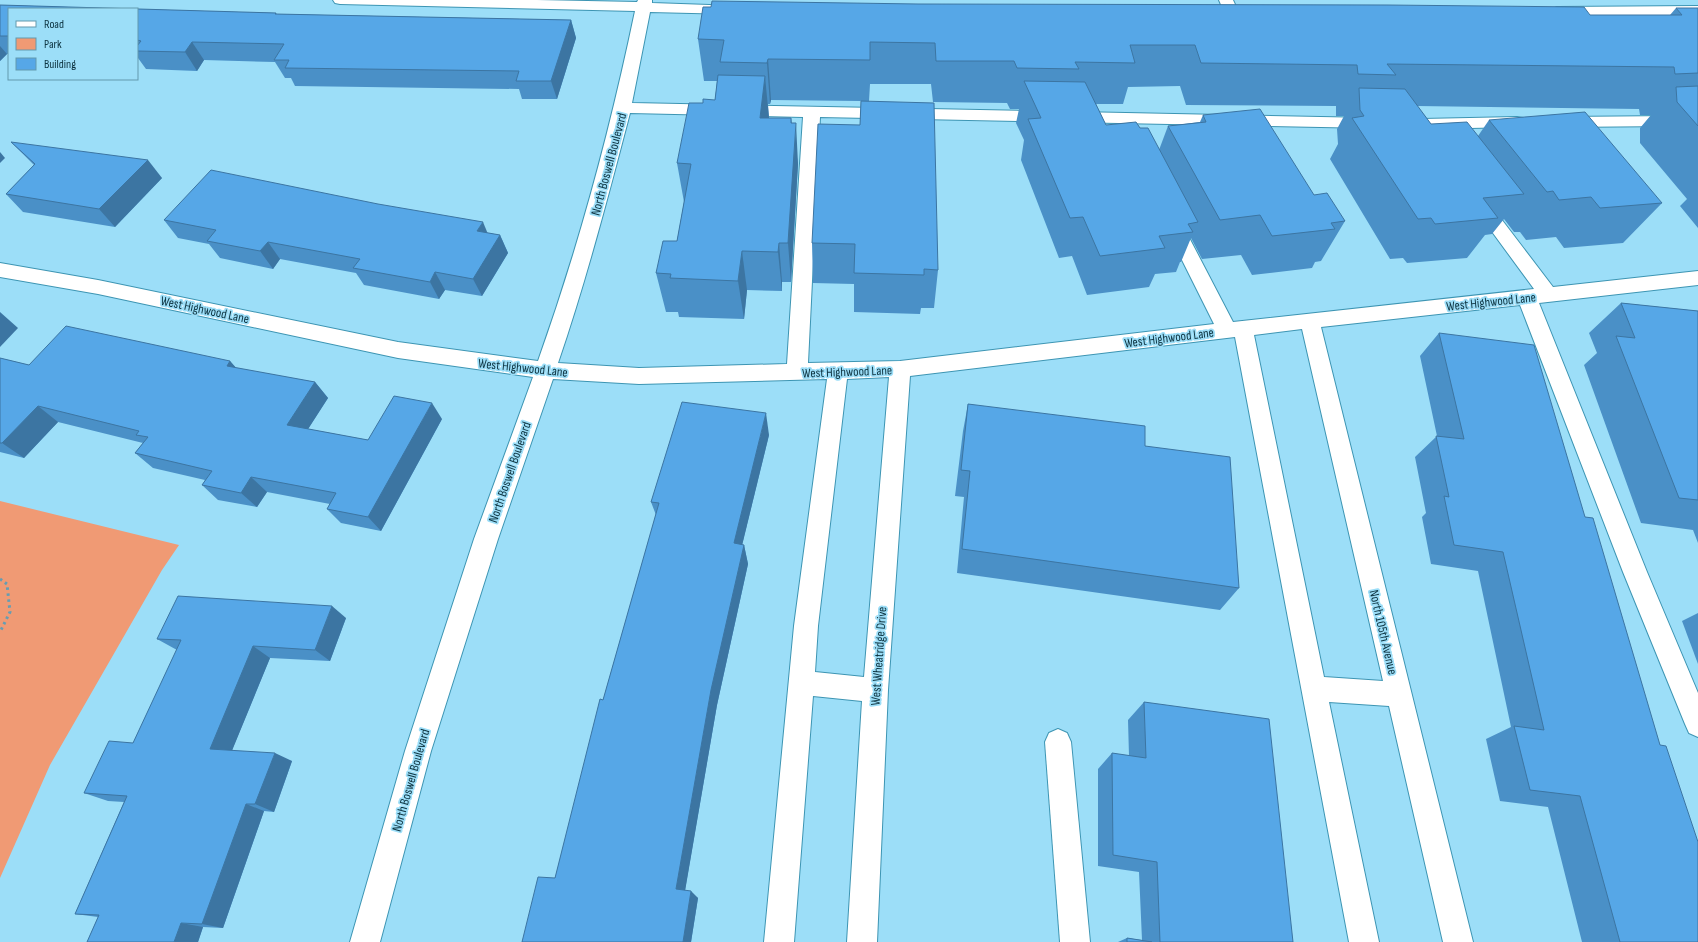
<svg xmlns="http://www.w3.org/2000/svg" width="1698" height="942" viewBox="0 0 1698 942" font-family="'Sofia Sans Condensed',sans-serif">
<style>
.green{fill:#f09a74}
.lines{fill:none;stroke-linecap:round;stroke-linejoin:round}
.minor-casing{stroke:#3d95b3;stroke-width:2}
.path{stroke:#669db2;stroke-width:3;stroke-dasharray:2.5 3.5;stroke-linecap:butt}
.minor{fill:#fff;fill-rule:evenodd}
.wall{fill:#4a90c7}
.shaded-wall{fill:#3c75a2}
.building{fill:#56a7e7;stroke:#3c75a2}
.labels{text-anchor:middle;stroke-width:3.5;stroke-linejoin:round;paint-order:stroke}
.street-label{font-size:13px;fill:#0c323f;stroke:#9cdef8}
</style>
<rect width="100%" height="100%" fill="#9cdef8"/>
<path class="green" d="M 0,501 L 179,545 L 162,570 L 50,765 L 0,878 Z"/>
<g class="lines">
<defs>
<g id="minor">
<path d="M 333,0 L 537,0 L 637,2 L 638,0 L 652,0 L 652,3 L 738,6 L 741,9 L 738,12 L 733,14 L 650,12 L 632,103 L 1422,119 L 1517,117 L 1523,118 L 1525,122 L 1523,126 L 1517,127 L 1422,129 L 820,117 L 808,363 L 900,361 L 1214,324 L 1163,222 L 1166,217 L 1172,216 L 1178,217 L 1181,222 L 1233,322 L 1534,289 L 1471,203 L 1474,199 L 1480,197 L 1486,199 L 1553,287 L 1698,271 L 1698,285 L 1539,303 L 1647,572 L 1698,693 L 1698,737 L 1689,733 L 1685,724 L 1623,572 L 1520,305 L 1321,327 L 1473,942 L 1443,942 L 1389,706 L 1329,702 L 1379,942 L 1349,942 L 1235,337 L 910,376 L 888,690 L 877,942 L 847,942 L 862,701 L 813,696 L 794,942 L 764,942 L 794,626 L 827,379 L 639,384 L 553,379 L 498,539 L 431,751 L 380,942 L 350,942 L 405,751 L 474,539 L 533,377 L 398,358 L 98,294 L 0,277 L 0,263 L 98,280 L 398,342 L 538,361 C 579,246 610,131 635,11 L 340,4 L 335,3 ZM 630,113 L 803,117 L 787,364 L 639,368 L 558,363 C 586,281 608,197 630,113 ZM 1302,329 L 1383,681 L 1324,677 L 1254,335 ZM 889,377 L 864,677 L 815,672 L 818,626 L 847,379 Z"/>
<path d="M 1219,0 L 1233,0 L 1238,11 L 1235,14 L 1225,14 Z"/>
<path d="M 1698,6 L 1698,16 L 1557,17 L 1552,15 L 1549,12 L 1552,9 L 1557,7 Z"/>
<path d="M 1672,116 L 1698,119 L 1698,129 L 1672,126 L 1563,127 L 1557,126 L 1555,122 L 1557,118 L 1563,117 Z"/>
<path d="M 1058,729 L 1067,733 L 1071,742 L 1090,942 L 1060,942 L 1045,742 L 1049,733 Z"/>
</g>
</defs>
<use href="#minor" class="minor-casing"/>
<path class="path" d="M 0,579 L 7,584 L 10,612 L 0,632"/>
<use href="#minor" class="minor"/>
</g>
<g class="wall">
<path d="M 0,5 L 276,13 L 277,14 L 571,20 L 576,38 L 557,99 L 522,99 L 519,89 L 295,86 L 291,78 L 285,78 L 275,62 L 204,60 L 197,71 L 146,69 L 138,58 L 137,58 L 137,9 L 9,9 L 9,54 L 7,54 L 0,61 Z"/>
<path d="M 1676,8 L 1698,8 L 1698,228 L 1680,206 L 1687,199 L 1640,143 L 1640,128 L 1651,115 L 1640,115 L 1639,109 L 1417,106 L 1431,124 L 1478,136 L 1489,120 L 1662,203 L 1623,243 L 1564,248 L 1556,237 L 1526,240 L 1520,232 L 1514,232 L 1504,219 L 1492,234 L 1485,235 L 1467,258 L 1407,263 L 1403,258 L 1390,259 L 1330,159 L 1338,144 L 1337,129 L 1344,116 L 1336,116 L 1336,106 L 1186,105 L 1180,86 L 1128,87 L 1123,104 L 1096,104 L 1106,125 L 1140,128 L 1159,150 L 1168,126 L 1200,122 L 1203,115 L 1314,195 L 1345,221 L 1321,261 L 1315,262 L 1312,268 L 1252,275 L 1241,255 L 1202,259 L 1191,238 L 1181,262 L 1180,262 L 1176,272 L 1155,274 L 1149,287 L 1087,295 L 1072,256 L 1059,258 L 1021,160 L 1024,140 L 1016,123 L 1019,109 L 1010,109 L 1007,103 L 933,102 L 931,84 L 870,84 L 869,101 L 938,270 L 934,308 L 921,308 L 920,314 L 854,312 L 854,284 L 813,283 L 812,243 L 860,125 L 861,101 L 771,100 L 770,104 L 768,104 L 769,118 L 791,118 L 798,164 L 791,282 L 782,282 L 782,291 L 747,290 L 744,319 L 679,317 L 678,312 L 666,312 L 656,273 L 677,241 L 684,202 L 677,163 L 703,103 L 715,100 L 717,81 L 704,81 L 698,39 L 1590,15 L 1670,15 Z"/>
<path d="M 11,142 L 162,178 L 115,227 L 23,212 L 6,194 L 34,165 Z"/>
<path d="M 164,220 L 488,233 L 500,235 L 508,253 L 482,296 L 445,290 L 439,299 L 364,285 L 356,273 L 280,259 L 273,269 L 220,258 L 209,244 L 178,238 Z"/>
<path d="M 1621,303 L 1698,311 L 1698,543 L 1693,530 L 1641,523 L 1584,365 L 1597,353 L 1589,333 Z"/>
<path d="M 1439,333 L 1698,942 L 1582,942 L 1548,807 L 1500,801 L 1486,739 L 1511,727 L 1478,571 L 1431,564 L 1422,517 L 1426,513 L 1415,457 L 1437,436 L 1420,356 Z"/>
<path d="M 0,358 L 29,365 L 230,361 L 236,368 L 315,382 L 328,398 L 308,429 L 368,440 L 442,419 L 381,531 L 341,523 L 327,509 L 330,504 L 267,492 L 257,507 L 218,500 L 202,485 L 205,480 L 153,468 L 135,453 L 143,443 L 58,422 L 24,458 L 0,452 Z"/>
<path d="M 968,404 L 1145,446 L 1239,588 L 1220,610 L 957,573 L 964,497 L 955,496 L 963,431 Z"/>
<path d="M 769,435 L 742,545 L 744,545 L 748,564 L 717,705 L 685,890 L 698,898 L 691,942 L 522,942 L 555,878 L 603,700 L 656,515 L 651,502 Z"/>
<path d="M 1698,613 L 1698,664 L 1682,621 Z"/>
<path d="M 346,618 L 330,661 L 270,658 L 232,750 L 292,761 L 274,812 L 264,811 L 223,928 L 203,927 L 198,942 L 87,942 L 98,917 L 75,914 L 124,802 L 108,801 L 84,793 L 133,743 L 177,650 L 157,639 Z"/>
<path d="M 1144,702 L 1293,942 L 1118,942 L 1127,938 L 1142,940 L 1139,872 L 1098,866 L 1098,769 L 1112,753 L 1129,756 L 1128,720 Z"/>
</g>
<g class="shaded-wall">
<path d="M 571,20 L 576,38 L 557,99 L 551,81 Z"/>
<path d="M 192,42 L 204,60 L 197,71 L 185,52 Z"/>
<path d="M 0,46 L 7,54 L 0,61 Z"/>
<path d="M 768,59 L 771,100 L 770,104 L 767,63 Z"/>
<path d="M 765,76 L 769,118 L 760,118 Z"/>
<path d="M 791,118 L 794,159 L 796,123 L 798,164 L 791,282 L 788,243 Z"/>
<path d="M 0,152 L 5,158 L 0,163 Z"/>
<path d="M 148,160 L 162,178 L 115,227 L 99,209 Z"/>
<path d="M 483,222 L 490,239 L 477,231 Z"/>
<path d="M 500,235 L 508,253 L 482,296 L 473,279 Z"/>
<path d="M 268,242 L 280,259 L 273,269 L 260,251 Z"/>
<path d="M 779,243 L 782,282 L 782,291 L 778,252 Z"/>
<path d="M 742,251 L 747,290 L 744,319 L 738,281 Z"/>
<path d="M 435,272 L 445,290 L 439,299 L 430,282 Z"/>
<path d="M 0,312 L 18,328 L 0,347 Z"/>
<path d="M 230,361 L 245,378 L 227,366 Z"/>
<path d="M 315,382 L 328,398 L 301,440 L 287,425 Z"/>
<path d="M 432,403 L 442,419 L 381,531 L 368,517 Z"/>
<path d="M 38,406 L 58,422 L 24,458 L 2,443 Z"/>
<path d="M 766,413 L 769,435 L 738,562 L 734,543 Z"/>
<path d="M 251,477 L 267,492 L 257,507 L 241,493 Z"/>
<path d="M 744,545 L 748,564 L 717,705 L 684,897 L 676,889 L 711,690 Z"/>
<path d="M 332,606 L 346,618 L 330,661 L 315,650 Z"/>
<path d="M 253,646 L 270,658 L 229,758 L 210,749 Z"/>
<path d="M 275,753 L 292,761 L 274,812 L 255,804 Z"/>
<path d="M 246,804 L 264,811 L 223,928 L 202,924 Z"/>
<path d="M 691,891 L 698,898 L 691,942 L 683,942 Z"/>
<path d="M 181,923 L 203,927 L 198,942 L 174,942 Z"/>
</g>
<g class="building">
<path d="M 712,1 L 918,4 L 1387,5 L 1584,7 L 1590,15 L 1682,15 L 1676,8 L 1698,8 L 1698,73 L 1675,74 L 1674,67 L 1387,64 L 1396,75 L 1358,74 L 1357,65 L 1201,63 L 1195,45 L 1130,45 L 1135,63 L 1075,62 L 1079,69 L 1017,68 L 1014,61 L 936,61 L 935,43 L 870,42 L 870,60 L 768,59 L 767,63 L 720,62 L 724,40 L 698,39 L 703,7 L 711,7 Z"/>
<path d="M 0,5 L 276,13 L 275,14 L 571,20 L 551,81 L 516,81 L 519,71 L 285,68 L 289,60 L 274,60 L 284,44 L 192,42 L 185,52 L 137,51 L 137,46 L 141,41 L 137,40 L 137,9 L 9,9 L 9,36 L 0,36 Z"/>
<path d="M 718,75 L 765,76 L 760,118 L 791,118 L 791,123 L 796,123 L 788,243 L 779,243 L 778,252 L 742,251 L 738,281 L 670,278 L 671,274 L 656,273 L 663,241 L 677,241 L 691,164 L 677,163 L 689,103 L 703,103 L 703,99 L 715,100 Z"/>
<path d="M 1024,81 L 1085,82 L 1106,125 L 1136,122 L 1140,128 L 1148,128 L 1198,222 L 1188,224 L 1193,232 L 1159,236 L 1165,248 L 1100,256 L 1083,217 L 1070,218 L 1028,119 L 1041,118 Z"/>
<path d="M 1698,86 L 1698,126 L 1677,102 L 1676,87 Z"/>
<path d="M 1359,88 L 1405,89 L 1431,124 L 1467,122 L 1524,194 L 1483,198 L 1498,218 L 1435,224 L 1431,218 L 1418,219 L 1352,118 L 1364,116 L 1360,110 Z"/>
<path d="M 861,101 L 934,103 L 938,270 L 924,269 L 924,275 L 854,273 L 855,244 L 812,243 L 818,124 L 860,125 Z"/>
<path d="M 1260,109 L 1314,195 L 1327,193 L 1345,221 L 1331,223 L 1335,229 L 1272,236 L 1260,215 L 1220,220 L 1168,126 L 1206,122 L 1203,115 Z"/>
<path d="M 1585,112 L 1662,203 L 1600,208 L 1591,197 L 1559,200 L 1553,191 L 1547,192 L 1489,120 Z"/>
<path d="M 11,142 L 148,160 L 99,209 L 6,194 L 35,164 Z"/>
<path d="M 211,170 L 378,204 L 483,222 L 477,231 L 500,235 L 473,279 L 435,272 L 430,282 L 353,268 L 360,259 L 268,242 L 260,251 L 207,241 L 216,230 L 164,220 Z"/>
<path d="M 1621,303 L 1698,311 L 1698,500 L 1679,498 L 1616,336 L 1635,338 Z"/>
<path d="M 66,326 L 230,361 L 227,366 L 315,382 L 287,425 L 368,440 L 394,396 L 432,403 L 368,517 L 327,509 L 336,493 L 251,477 L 241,493 L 202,485 L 212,471 L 135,453 L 148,437 L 136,435 L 139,431 L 38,406 L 2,443 L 0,443 L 0,358 L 29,365 Z"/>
<path d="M 1439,333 L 1534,345 L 1585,517 L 1593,518 L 1660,745 L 1666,746 L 1698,842 L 1698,942 L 1620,942 L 1580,796 L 1530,790 L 1514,726 L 1544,730 L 1503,552 L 1454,545 L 1444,496 L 1449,497 L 1436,436 L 1464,439 Z"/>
<path d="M 682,402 L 766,413 L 734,543 L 744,545 L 711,690 L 676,889 L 691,891 L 683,942 L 522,942 L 538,877 L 555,878 L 600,699 L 603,700 L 659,503 L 651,502 Z"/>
<path d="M 968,404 L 1145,426 L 1145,446 L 1230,457 L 1239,588 L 962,549 L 970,471 L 961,470 Z"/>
<path d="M 178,596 L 332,606 L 315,650 L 253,646 L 210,749 L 275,753 L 255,804 L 246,804 L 202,924 L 181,923 L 174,942 L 87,942 L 99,915 L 75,914 L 127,796 L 84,793 L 109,741 L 133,743 L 181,640 L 157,639 Z"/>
<path d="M 1144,702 L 1269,719 L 1293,942 L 1160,942 L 1157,862 L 1113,855 L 1112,753 L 1146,758 Z"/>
<path d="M 1127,938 L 1152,942 L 1127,942 Z"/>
</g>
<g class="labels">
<g class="street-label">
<text transform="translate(608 164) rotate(-75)" y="5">North Boswell Boulevard</text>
<text transform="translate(1491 301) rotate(-6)" y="5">West Highwood Lane</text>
<text transform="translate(205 309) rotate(12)" y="5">West Highwood Lane</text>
<text transform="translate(1169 337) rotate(-7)" y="5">West Highwood Lane</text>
<text transform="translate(523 367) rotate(6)" y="5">West Highwood Lane</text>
<text transform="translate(847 371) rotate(-2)" y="5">West Highwood Lane</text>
<text transform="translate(509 472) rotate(-71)" y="5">North Boswell Boulevard</text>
<text transform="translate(1384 632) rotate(77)" y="5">North 105th Avenue</text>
<text transform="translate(878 656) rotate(-86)" y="5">West Wheatridge Drive</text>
<text transform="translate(410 780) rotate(-74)" y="5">North Boswell Boulevard</text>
</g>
</g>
<rect x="8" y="8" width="130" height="72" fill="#9cdef8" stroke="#6299ae"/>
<rect x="16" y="21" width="20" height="6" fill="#ffffff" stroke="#6299ae"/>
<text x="44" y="28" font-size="12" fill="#0c323f">Road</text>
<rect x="16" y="38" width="20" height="12" fill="#f09a74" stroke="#6299ae"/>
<text x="44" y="48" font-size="12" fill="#0c323f">Park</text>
<rect x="16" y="58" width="20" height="12" fill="#56a7e7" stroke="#6299ae"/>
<text x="44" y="68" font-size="12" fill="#0c323f">Building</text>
</svg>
